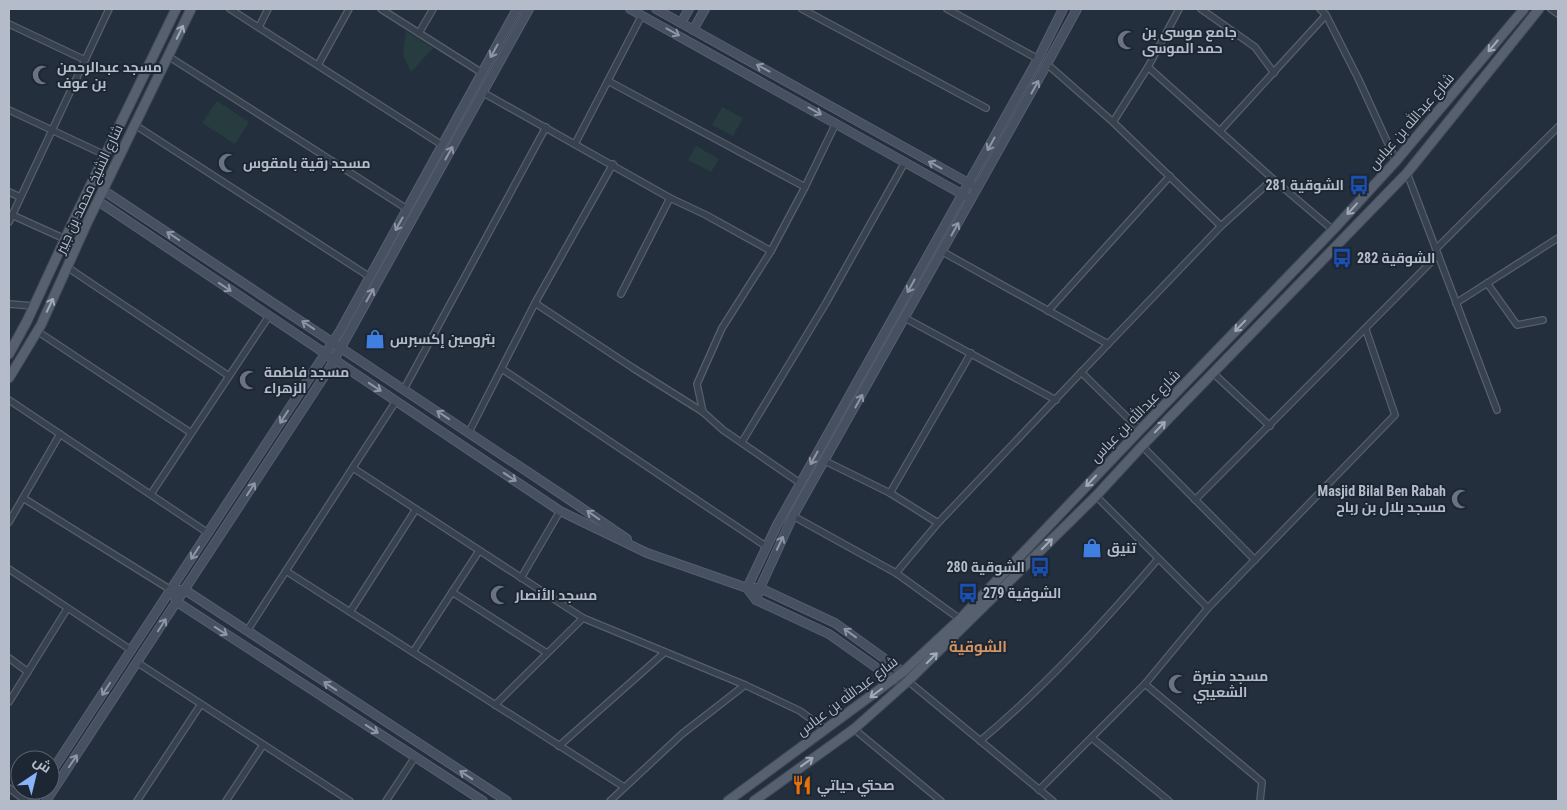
<svg xmlns="http://www.w3.org/2000/svg" width="1567" height="810" viewBox="0 0 1567 810" font-family="'Roboto Condensed',Cairo,sans-serif">
<style>
.green{fill:#263c3f}
.lines{fill:none;stroke-linecap:round;stroke-linejoin:round}
.street-casing{stroke:#565f6c;stroke-width:8}
.secondary-casing{stroke:#565f6c;stroke-width:10}
.primary-casing{stroke:#414a57;stroke-width:11}
.street{stroke:#38414e;stroke-width:5.5}
.secondary{stroke:#465061;stroke-width:8}
.primary{stroke:#56606e;stroke-width:9}
.oneway{stroke:#a1aab7}
.oneway2{stroke:#8e96a5}
.labels{text-anchor:middle;stroke-width:4;stroke-linejoin:round;paint-order:stroke}
.poi-label{font-size:14px;font-weight:bold;fill:#b4bcc9;stroke:#1d2633;text-anchor:start}
.street-label{font-size:14px;fill:#b4bcc9;stroke:#1d2633}
.neighbourhood-label{font-size:15px;font-weight:bold;fill:#d59563;stroke:#1d2633}
</style>
<rect width="100%" height="100%" fill="#242f3e"/>
<g class="green">
<path d="M 406,31 L 433,48 L 411,72 L 403,55 Z"/>
<path d="M 217,101 L 249,122 L 235,144 L 202,123 Z"/>
<path d="M 722,107 L 743,118 L 733,136 L 712,125 Z"/>
<path d="M 696,146 L 719,159 L 711,172 L 688,160 Z"/>
</g>
<g class="lines">
<defs>
<g id="street">
<path d="M 230,9 L 442,145"/>
<path d="M 381,9 L 482,73"/>
<path d="M 802,9 L 986,108"/>
<path d="M 947,9 L 1038,59"/>
<path d="M 1201,9 L 1255,47 L 1274,73"/>
<path d="M 1551,9 L 1558,14"/>
<path d="M 1326,15 L 1358,78 L 1396,161"/>
<path d="M 9,24 L 85,60"/>
<path d="M 259,27 L 268,9"/>
<path d="M 419,33 L 433,9"/>
<path d="M 168,56 L 407,209"/>
<path d="M 1047,64 L 1113,122 L 1221,226"/>
<path d="M 318,65 L 349,9"/>
<path d="M 1148,67 L 1273,179 L 1333,230"/>
<path d="M 608,81 L 805,187"/>
<path d="M 482,92 L 670,198 L 706,215 L 771,251"/>
<path d="M 9,110 L 105,155"/>
<path d="M 1113,122 L 1148,67 L 1179,9"/>
<path d="M 135,125 L 370,277"/>
<path d="M 1220,131 L 1326,15 L 1320,9"/>
<path d="M 575,144 L 642,15"/>
<path d="M 1407,173 L 1497,410"/>
<path d="M 9,192 L 20,197"/>
<path d="M 12,215 L 65,239"/>
<path d="M 9,222 L 109,9"/>
<path d="M 1436,249 L 1558,127"/>
<path d="M 943,252 L 1108,344"/>
<path d="M 67,267 L 229,376"/>
<path d="M 1487,283 L 1517,325 L 1543,320"/>
<path d="M 621,294 L 670,198"/>
<path d="M 535,303 L 633,368 L 703,412"/>
<path d="M 1456,303 L 1558,238"/>
<path d="M 9,304 L 34,306"/>
<path d="M 1048,311 L 1170,176"/>
<path d="M 905,318 L 1056,400"/>
<path d="M 37,331 L 191,433"/>
<path d="M 502,369 L 767,547"/>
<path d="M 1081,372 L 1140,430"/>
<path d="M 1213,373 L 1270,426"/>
<path d="M 404,389 L 546,127"/>
<path d="M 9,400 L 208,533"/>
<path d="M 469,432 L 535,303 L 613,164"/>
<path d="M 742,442 L 826,303 L 905,162"/>
<path d="M 1142,446 L 1255,560"/>
<path d="M 825,461 L 890,493 L 938,523"/>
<path d="M 353,468 L 583,618 L 745,685 L 800,711 L 826,730"/>
<path d="M 800,483 L 723,430 L 703,412 L 697,384 L 722,328 L 771,251 L 805,187 L 836,123"/>
<path d="M 890,493 L 971,353"/>
<path d="M 151,494 L 269,316"/>
<path d="M 1096,496 L 1208,608"/>
<path d="M 23,498 L 171,590"/>
<path d="M 1195,500 L 1438,255"/>
<path d="M 793,516 L 896,573 L 960,619"/>
<path d="M 9,522 L 60,434"/>
<path d="M 9,569 L 131,650"/>
<path d="M 286,571 L 624,787"/>
<path d="M 896,573 L 938,523 L 1108,344 L 1221,226 L 1273,179"/>
<path d="M 521,578 L 560,511"/>
<path d="M 452,592 L 547,653"/>
<path d="M 350,612 L 416,509"/>
<path d="M 247,631 L 396,401"/>
<path d="M 413,652 L 479,551"/>
<path d="M 9,658 L 28,672"/>
<path d="M 138,663 L 350,801"/>
<path d="M 908,681 L 1053,801"/>
<path d="M 1145,684 L 1262,782 L 1260,801"/>
<path d="M 9,702 L 67,609"/>
<path d="M 495,705 L 583,618"/>
<path d="M 854,729 L 941,801"/>
<path d="M 1092,738 L 1169,801"/>
<path d="M 980,741 C 1046,686 1102,624 1158,559"/>
<path d="M 559,746 L 665,652"/>
<path d="M 9,788 L 26,801"/>
<path d="M 1039,790 L 1145,684 L 1208,608 L 1395,415 L 1366,330"/>
<path d="M 137,801 L 201,704"/>
<path d="M 226,801 L 263,745"/>
<path d="M 386,801 L 415,757"/>
<path d="M 610,801 L 682,734 L 745,685"/>
</g>
<g id="secondary">
<path d="M 630,9 L 967,197"/>
<path d="M 656,9 L 972,185"/>
<path d="M 681,23 L 689,9"/>
<path d="M 693,30 L 705,9"/>
<path d="M 103,190 L 567,498 L 627,539"/>
<path d="M 98,201 L 560,511 L 647,553 L 747,588 L 760,588 L 835,623 L 903,672"/>
<path d="M 747,588 L 777,525 L 1038,59 L 1063,9"/>
<path d="M 747,588 L 756,600 L 829,634 L 894,680"/>
<path d="M 756,600 L 760,588 L 793,516 L 1047,64 L 1077,9"/>
<path d="M 50,774 L 340,331 L 517,9"/>
<path d="M 33,801 L 40,790"/>
<path d="M 46,801 L 329,369 L 529,9"/>
<path d="M 483,801 L 177,602 L 171,590 L 185,590 L 507,801"/>
</g>
<g id="primary">
<path d="M 9,354 L 27,321 L 76,215 L 176,9"/>
<path d="M 9,378 L 41,325 L 88,221 L 191,9"/>
<path d="M 728,801 L 903,672 L 960,619 L 1140,430 L 1333,230 L 1396,161 L 1524,9"/>
<path d="M 754,801 L 854,729 L 908,681 L 1096,496 L 1142,446 L 1407,173 L 1539,9"/>
</g>
</defs>
<use href="#street" class="street-casing"/>
<use href="#secondary" class="secondary-casing"/>
<use href="#primary" class="primary-casing"/>
<use href="#street" class="street"/>
<use href="#secondary" class="secondary"/>
<use href="#primary" class="primary"/>
</g>
<defs><path id="oneway-shaft" d="M-6 0H5M1.5-3L5.5 0L1.5 3" fill="none" stroke-width="1.6" stroke-linecap="round" stroke-linejoin="round" transform="scale(1.25)"/></defs>
<g class="oneway">
<use href="#oneway-shaft" transform="translate(180 32) rotate(-64)"/>
<use href="#oneway-shaft" transform="translate(1493 46) rotate(130)"/>
<use href="#oneway-shaft" transform="translate(1352 209) rotate(132)"/>
<use href="#oneway-shaft" transform="translate(50 305) rotate(-65)"/>
<use href="#oneway-shaft" transform="translate(1240 326) rotate(134)"/>
<use href="#oneway-shaft" transform="translate(1160 427) rotate(-46)"/>
<use href="#oneway-shaft" transform="translate(1091 481) rotate(133)"/>
<use href="#oneway-shaft" transform="translate(1047 544) rotate(-45)"/>
<use href="#oneway-shaft" transform="translate(932 658) rotate(-45)"/>
<use href="#oneway-shaft" transform="translate(876 693) rotate(143)"/>
<use href="#oneway-shaft" transform="translate(807 762) rotate(-36)"/>
</g>
<g class="oneway2">
<use href="#oneway-shaft" transform="translate(673 32) rotate(29)"/>
<use href="#oneway-shaft" transform="translate(494 51) rotate(119)"/>
<use href="#oneway-shaft" transform="translate(763 68) rotate(-151)"/>
<use href="#oneway-shaft" transform="translate(1035 87) rotate(-61)"/>
<use href="#oneway-shaft" transform="translate(815 111) rotate(29)"/>
<use href="#oneway-shaft" transform="translate(991 144) rotate(119)"/>
<use href="#oneway-shaft" transform="translate(449 153) rotate(-61)"/>
<use href="#oneway-shaft" transform="translate(935 165) rotate(-151)"/>
<use href="#oneway-shaft" transform="translate(399 224) rotate(119)"/>
<use href="#oneway-shaft" transform="translate(955 229) rotate(-61)"/>
<use href="#oneway-shaft" transform="translate(173 236) rotate(-146)"/>
<use href="#oneway-shaft" transform="translate(911 286) rotate(119)"/>
<use href="#oneway-shaft" transform="translate(225 287) rotate(34)"/>
<use href="#oneway-shaft" transform="translate(370 295) rotate(-61)"/>
<use href="#oneway-shaft" transform="translate(308 325) rotate(-146)"/>
<use href="#oneway-shaft" transform="translate(375 387) rotate(34)"/>
<use href="#oneway-shaft" transform="translate(859 401) rotate(-61)"/>
<use href="#oneway-shaft" transform="translate(443 415) rotate(-146)"/>
<use href="#oneway-shaft" transform="translate(284 417) rotate(123)"/>
<use href="#oneway-shaft" transform="translate(814 458) rotate(119)"/>
<use href="#oneway-shaft" transform="translate(510 477) rotate(34)"/>
<use href="#oneway-shaft" transform="translate(251 489) rotate(-57)"/>
<use href="#oneway-shaft" transform="translate(593 515) rotate(-145)"/>
<use href="#oneway-shaft" transform="translate(780 543) rotate(-65)"/>
<use href="#oneway-shaft" transform="translate(195 553) rotate(123)"/>
<use href="#oneway-shaft" transform="translate(162 625) rotate(-57)"/>
<use href="#oneway-shaft" transform="translate(221 631) rotate(33)"/>
<use href="#oneway-shaft" transform="translate(850 633) rotate(-144)"/>
<use href="#oneway-shaft" transform="translate(330 686) rotate(-147)"/>
<use href="#oneway-shaft" transform="translate(106 689) rotate(123)"/>
<use href="#oneway-shaft" transform="translate(372 729) rotate(33)"/>
<use href="#oneway-shaft" transform="translate(73 761) rotate(-56)"/>
<use href="#oneway-shaft" transform="translate(466 775) rotate(-147)"/>
</g>
<defs>
<symbol id="mosque-bare" viewBox="-9 -9 18 18"><path d="M3.5-4.9A6 6 0 1 0 3.5 4.9A5 5 0 1 1 3.5-4.9Z" fill="#6b7280" stroke="#1d2633" stroke-width="2.5" paint-order="stroke"/></symbol>
<symbol id="bus-bare" viewBox="-9 -9 18 18"><path d="M-5-6H5V4H4V6H2V4H-2V6H-4V4H-5ZM-3.5-4V0h7V-4ZM-3.5 1.2v1.5H-2V1.2ZM2 1.2v1.5H3.5V1.2Z" fill="#1a4fb4" stroke="#1d2633" stroke-width="2.5" paint-order="stroke"/></symbol>
<symbol id="shop-bare" viewBox="-9 -9 18 18"><path d="M-5-2.5h2.3a2.7 3.5 0 0 1 5.4 0H5L5.5 6h-11ZM-1.5-2.5h3a1.5 2.3 0 0 0-3 0Z" fill="#3f7fe0" stroke="#1d2633" stroke-width="2.5" paint-order="stroke"/></symbol>
<symbol id="restaurant-bare" viewBox="-9 -9 18 18"><path d="M-5-6h1v4h1v-4h1v4h1v-4h1v5L-1.5 .5V6h-2V.5L-5-1ZM5-6V6H3V1.5H1.5Q1.5-4 5-6Z" fill="#e8710a" stroke="#1d2633" stroke-width="2.5" paint-order="stroke"/></symbol>
</defs>
<g fill-rule="evenodd">
<use href="#mosque-bare" x="1113" y="26" width="28" height="28"/>
<use href="#mosque-bare" x="28" y="61" width="28" height="28"/>
<use href="#mosque-bare" x="214" y="149" width="28" height="28"/>
<use href="#bus-bare" x="1345" y="171" width="28" height="28"/>
<use href="#bus-bare" x="1328" y="244" width="28" height="28"/>
<use href="#shop-bare" x="361" y="325" width="28" height="28"/>
<use href="#mosque-bare" x="235" y="366" width="28" height="28"/>
<use href="#mosque-bare" x="1447" y="485" width="28" height="28"/>
<use href="#shop-bare" x="1078" y="534" width="28" height="28"/>
<use href="#bus-bare" x="1026" y="553" width="28" height="28"/>
<use href="#bus-bare" x="954" y="579" width="28" height="28"/>
<use href="#mosque-bare" x="486" y="581" width="28" height="28"/>
<use href="#mosque-bare" x="1164" y="670" width="28" height="28"/>
<use href="#restaurant-bare" x="788" y="771" width="28" height="28"/>
</g>
<g class="labels">
<g class="poi-label">
<text x="1142" y="37">جامع موسى بن<tspan x="1142" dy="16">حمد الموسى</tspan></text>
<text x="57" y="72">مسجد عبدالرحمن<tspan x="57" dy="16">بن عوف</tspan></text>
<text x="243" y="168">مسجد رقية بامقوس</text>
<text x="1344" y="190" text-anchor="end">الشوقية 281</text>
<text x="1357" y="263">الشوقية 282</text>
<text x="390" y="344">بترومين إكسبرس</text>
<text x="264" y="377">مسجد فاطمة<tspan x="264" dy="16">الزهراء</tspan></text>
<text x="1446" y="496" text-anchor="end">Masjid Bilal Ben Rabah<tspan x="1446" dy="16">مسجد بلال بن رباح</tspan></text>
<text x="1107" y="553">تنيق</text>
<text x="1025" y="572" text-anchor="end">الشوقية 280</text>
<text x="983" y="598">الشوقية 279</text>
<text x="515" y="600">مسجد الأنصار</text>
<text x="1193" y="681">مسجد منيرة<tspan x="1193" dy="16">الشعيبي</tspan></text>
<text x="817" y="790">صحتي حياتي</text>
</g>
<g class="street-label">
<text transform="translate(1411 121) rotate(-49)" y="5">شارع عبدالله بن عباس</text>
<text transform="translate(89 189) rotate(-65)" y="5">شارع الشيخ محمد بن جبير</text>
<text transform="translate(1135 416) rotate(-46)" y="5">شارع عبدالله بن عباس</text>
<text transform="translate(847 696) rotate(-37)" y="5">شارع عبدالله بن عباس</text>
</g>
<g class="neighbourhood-label">
<text x="978" y="652">الشوقية</text>
</g>
</g>
<rect width="1567" height="810" fill="none" stroke="#b4bcc9" stroke-width="20"/>
<g transform="translate(35 775) rotate(35)"><circle r="24" fill="#1d2633" stroke="#59626f"/>
<path d="M0-4L9 19L0 12L-9 19Z" fill="#8ab4f8"/>
<text y="-8" font-size="14" font-weight="bold" text-anchor="middle" fill="#b4bcc9">ش</text>
</g>
</svg>
